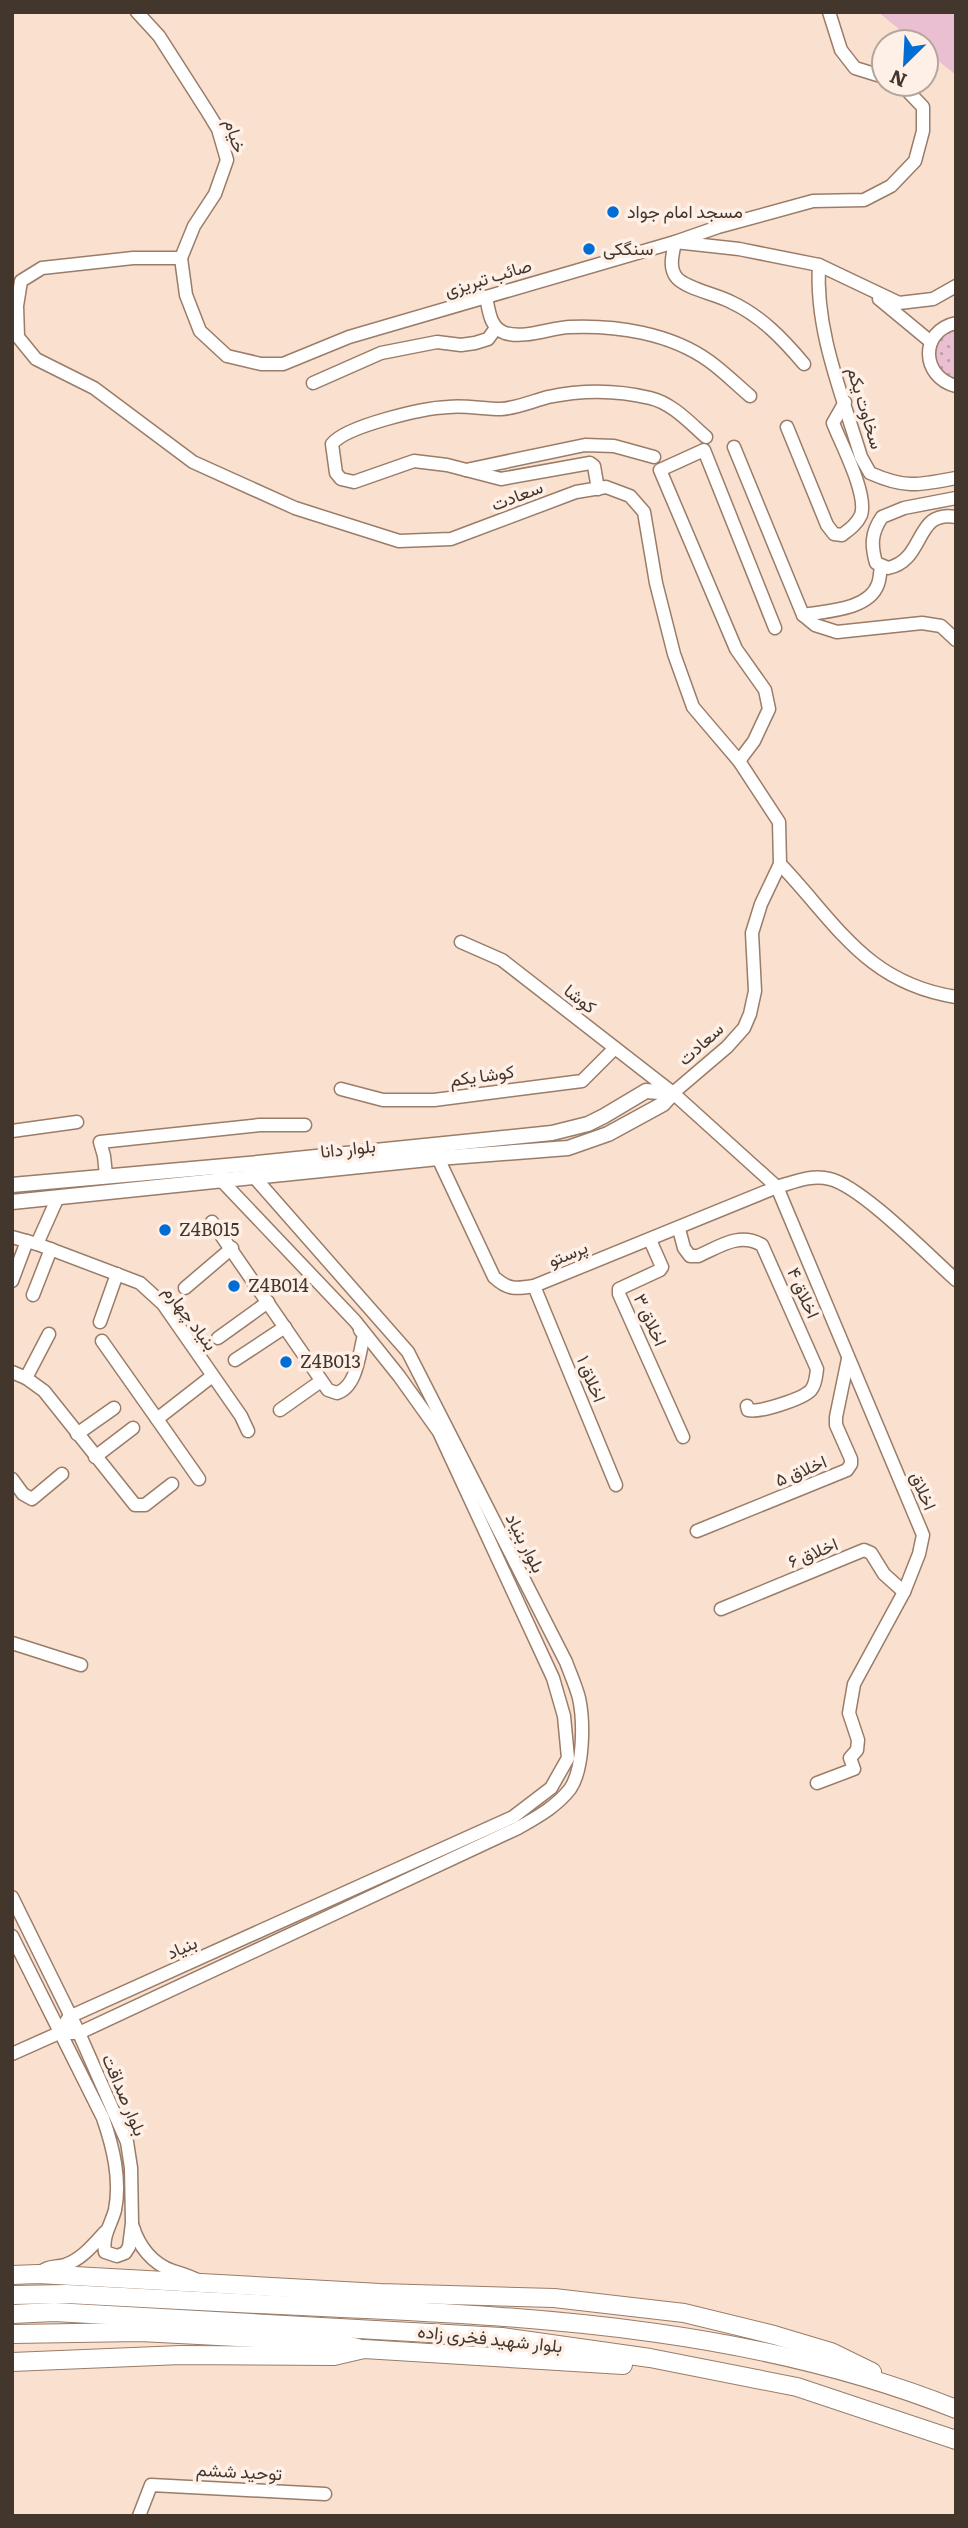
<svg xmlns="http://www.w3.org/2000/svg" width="968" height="2528" viewBox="0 0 968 2528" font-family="Literata,Vazirmatn,serif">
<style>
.grass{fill:url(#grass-dots)}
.green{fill:#eabfd1}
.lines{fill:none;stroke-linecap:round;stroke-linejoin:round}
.minor-casing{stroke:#9a7c68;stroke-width:15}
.tertiary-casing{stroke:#9a7c68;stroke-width:17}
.primary-casing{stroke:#9a7c68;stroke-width:20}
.minor{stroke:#fff;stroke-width:12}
.tertiary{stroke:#fff;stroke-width:14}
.primary{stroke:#fff;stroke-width:18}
.poi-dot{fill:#006dd4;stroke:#fef0e7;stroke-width:2.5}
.labels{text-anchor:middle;stroke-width:7;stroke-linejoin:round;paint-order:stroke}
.street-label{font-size:18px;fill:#43362d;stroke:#fef0e7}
.poi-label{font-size:18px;fill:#43362d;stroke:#fef0e7;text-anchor:start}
</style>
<defs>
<pattern id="grass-dots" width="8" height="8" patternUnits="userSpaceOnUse" patternTransform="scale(1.75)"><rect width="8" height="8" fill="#eabfd1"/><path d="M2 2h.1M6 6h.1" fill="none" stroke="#bf9caa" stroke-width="1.8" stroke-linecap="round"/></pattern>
</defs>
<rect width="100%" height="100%" fill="#fae0ce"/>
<path class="grass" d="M 956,329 L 956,380 L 940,370 L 934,354 L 940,338 Z"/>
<path class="green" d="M 878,12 L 956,12 L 956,75 L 926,51 L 926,42 L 915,42 Z"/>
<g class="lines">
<defs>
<g id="minor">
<path d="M 137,12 L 159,36 L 207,111 L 218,129 L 227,160 L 215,194 L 194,226 L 181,258 L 186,295 L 200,331 L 227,356 L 261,364 L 283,364 L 349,337 L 675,242 L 739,249 L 819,265 L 899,303 L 933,299 L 956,286"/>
<path d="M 829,12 L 841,50 L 855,68 L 884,77"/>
<path d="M 181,258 L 133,258 L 42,268 L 21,281 L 17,306 L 18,337 L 36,359 L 94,388 L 193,462 L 295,508 L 399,541 L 451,539 L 576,492 L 606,487 L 630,496 L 644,512 L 656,583 L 674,654 L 693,707 L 739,761 L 779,822 L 780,864 L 761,904 L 752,933 L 755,991 L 750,1014 L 744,1028 L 727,1047 L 673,1093"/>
<path d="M 819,265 C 815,331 842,394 861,457 L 870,473 C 906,489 919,485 956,478"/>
<path d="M 486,297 C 489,311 490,328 505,333 C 525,339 550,328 569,327 C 616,325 670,333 709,361 C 723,371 736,384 750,396"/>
<path d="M 879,299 L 931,342"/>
<path d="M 956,323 C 919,331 921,377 956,386"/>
<path d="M 804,364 C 783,339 761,316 731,302 C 716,294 687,289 677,278 C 668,268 673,253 675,242 L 718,227 L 813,201 L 864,200 L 891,186 L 915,161 L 923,131 L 923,107 L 901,84"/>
<path d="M 313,383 L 381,353 L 437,342 L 461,345 L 475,343 L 488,339 L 496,328"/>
<path d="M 787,427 L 827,525 L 834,534 L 842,535 C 850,529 857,524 861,515 C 868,494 841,444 833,423 L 845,402"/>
<path d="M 734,447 L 803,615 C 826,611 869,610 878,584 C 880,579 880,572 881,567"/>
<path d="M 466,470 L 585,445 L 614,446 L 654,457"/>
<path d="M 598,489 L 594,466 L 590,463 L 501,479 L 447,465 L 414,461 L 354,482 L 341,479 L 336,473 L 332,444 C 346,426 423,408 448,407 C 465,405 483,409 501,409 C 517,408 533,401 548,397 C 581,390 617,390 650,398 C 672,403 690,423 706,437"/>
<path d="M 956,498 L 904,508 L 882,517 C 871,533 871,545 876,563 L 888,568 C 926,560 914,509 956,517"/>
<path d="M 803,615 L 815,625 L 837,632 L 922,623 L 941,626 L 956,640"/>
<path d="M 739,761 L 754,741 L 769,709 L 765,690 L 736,649 L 660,470 L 704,450 L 775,628"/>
<path d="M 780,864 C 837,924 866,983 956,997"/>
<path d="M 461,942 L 502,960 L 673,1093 L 777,1187 L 923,1535 L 919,1554 L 904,1592 L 854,1684 L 849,1713 L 858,1740 L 857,1750 L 850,1758 L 854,1769 L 817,1783"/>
<path d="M 341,1089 L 383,1100 L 434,1100 L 582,1081 L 615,1048"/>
<path d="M 12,1131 L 77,1122"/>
<path d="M 438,1158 L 494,1277 C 508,1290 516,1289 534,1286 L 777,1187 C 794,1182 812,1174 830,1179 C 862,1187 928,1255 956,1280"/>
<path d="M 106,1175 L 104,1156 L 100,1142 L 260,1125 L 305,1125"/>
<path d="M 212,1222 L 328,1390 L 337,1393 C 357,1387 359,1354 364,1335 L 360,1330"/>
<path d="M 679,1229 L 684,1248 L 690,1256 L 698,1256 C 721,1246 739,1232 762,1245 L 817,1369 C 816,1376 816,1384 811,1390 C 803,1399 759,1413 748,1410 L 747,1406"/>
<path d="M 12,1237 L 37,1244 L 140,1283 L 163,1304 L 241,1416 L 248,1431"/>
<path d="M 650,1240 L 662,1267 L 660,1270 L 619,1289 L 619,1294 L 683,1437"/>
<path d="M 37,1244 L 58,1197"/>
<path d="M 12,1281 L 27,1241"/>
<path d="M 534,1286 L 616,1485"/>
<path d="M 185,1288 L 232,1248"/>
<path d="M 33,1295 L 51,1249"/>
<path d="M 100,1322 L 117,1274"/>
<path d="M 218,1338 L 268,1302"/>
<path d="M 102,1341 L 157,1419"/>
<path d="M 235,1360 L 285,1327"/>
<path d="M 12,1372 L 26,1378 L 44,1391 L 135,1505 L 145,1505 L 172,1484"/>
<path d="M 26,1378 L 49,1334"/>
<path d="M 280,1410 L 321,1381"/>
<path d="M 77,1434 L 114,1408"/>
<path d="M 95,1457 L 133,1428"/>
<path d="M 12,1479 L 23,1494 L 32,1499 L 62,1474"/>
<path d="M 199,1479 L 157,1419 L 211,1377"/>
<path d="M 697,1531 L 847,1470 L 851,1464 L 851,1459 L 836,1425 L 836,1417 L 848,1359"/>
<path d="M 721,1609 L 864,1550 L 871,1553 L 884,1574 L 904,1592"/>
<path d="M 12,1643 L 81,1665"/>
<path d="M 12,1897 L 79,2033 L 127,2142 L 131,2168 L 132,2223 L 129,2247 L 125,2253 L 117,2256 L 105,2252 C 102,2236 111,2225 115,2210 C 121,2179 113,2147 103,2118 L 12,1936"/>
<path d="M 59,2033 L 79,2033 L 518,1828 C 537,1817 556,1807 570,1789 C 584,1769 584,1721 579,1698 C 576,1686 570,1673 566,1662 L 408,1352 L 255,1178 L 252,1172"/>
<path d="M 12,2054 L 59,2033 L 69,2017 L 513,1817 L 551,1788 L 568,1758 L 564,1716 L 553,1678 L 439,1432 L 399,1376 L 355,1321 L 222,1181 L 219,1174"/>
<path d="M 133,2227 C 139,2247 153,2264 173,2271 C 183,2274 190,2276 199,2281"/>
<path d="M 38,2274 C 49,2265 52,2268 65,2265 C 82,2259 94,2244 105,2232"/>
<path d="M 139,2516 L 151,2485 L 325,2494"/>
</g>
<g id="tertiary">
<path d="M 12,1185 L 248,1164 L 552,1133 L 588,1124 L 604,1116 L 646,1091 L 673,1093"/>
<path d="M 12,1202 L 438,1158 L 568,1148 L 608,1134 L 663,1104 L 673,1093"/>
</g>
<g id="primary">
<path d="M 12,2275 L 38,2274 L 380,2293 L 554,2298 L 684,2313 L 774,2335 L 831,2352 L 872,2372"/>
<path d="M 12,2295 L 67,2294 C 159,2299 250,2304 342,2308 C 550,2317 761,2331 956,2409"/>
<path d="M 12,2314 L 54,2312 L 502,2337 L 650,2358 L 797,2387 L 956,2440"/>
<path d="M 12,2334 L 140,2332 L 332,2342 L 358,2348"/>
<path d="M 12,2362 L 181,2355 L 334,2356 L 364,2349 L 623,2365"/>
</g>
</defs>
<use href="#minor" class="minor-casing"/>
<use href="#tertiary" class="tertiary-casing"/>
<use href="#primary" class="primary-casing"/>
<use href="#minor" class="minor"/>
<use href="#tertiary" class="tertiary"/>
<use href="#primary" class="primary"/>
</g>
<g class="poi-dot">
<circle cx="613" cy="212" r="7"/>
<circle cx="589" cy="249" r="7"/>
<circle cx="165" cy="1230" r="7"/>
<circle cx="234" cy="1286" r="7"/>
<circle cx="286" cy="1362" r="7"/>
</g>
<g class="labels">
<g class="street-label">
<text transform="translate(235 136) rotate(73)" y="6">خیام</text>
<text transform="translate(488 278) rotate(-17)" y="6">صائب تبریزی</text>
<text transform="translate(865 408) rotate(73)" y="6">سخاوت یکم</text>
<text transform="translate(517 496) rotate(-21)" y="6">سعادت</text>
<text transform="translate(580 999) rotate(38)" y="6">کوشا</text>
<text transform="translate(701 1044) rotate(-42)" y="6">سعادت</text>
<text transform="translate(482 1076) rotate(-8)" y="6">کوشا یکم</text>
<text transform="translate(348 1149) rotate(-6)" y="6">بلوار دانا</text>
<text transform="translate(568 1254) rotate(-22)" y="6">پرستو</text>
<text transform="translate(803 1293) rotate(66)" y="6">اخلاق ۴</text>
<text transform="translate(190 1318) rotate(53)" y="6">بنیاد چهارم</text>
<text transform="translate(650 1320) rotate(66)" y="6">اخلاق ۳</text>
<text transform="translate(591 1379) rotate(68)" y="6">اخلاق ۱</text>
<text transform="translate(801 1471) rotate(-22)" y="6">اخلاق ۵</text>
<text transform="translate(923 1491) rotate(67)" y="6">اخلاق</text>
<text transform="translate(525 1543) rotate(63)" y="6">بلوار بنیاد</text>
<text transform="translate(813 1553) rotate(-22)" y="6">اخلاق ۶</text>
<text transform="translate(182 1948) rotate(-24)" y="6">بنیاد</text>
<text transform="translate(124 2095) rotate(67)" y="6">بلوار صداقت</text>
<text transform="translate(490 2339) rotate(6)" y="6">بلوار شهید فخری زاده</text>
<text transform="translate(239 2472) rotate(3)" y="6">توحید ششم</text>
</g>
<g class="poi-label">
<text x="627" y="218">مسجد امام جواد</text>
<text x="603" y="255">سنگکی</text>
<text x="179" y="1236">Z4B015</text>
<text x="248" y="1292">Z4B014</text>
<text x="300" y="1368">Z4B013</text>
</g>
</g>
<rect width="968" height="2528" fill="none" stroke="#43362d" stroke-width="28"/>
<g transform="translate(905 63) rotate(204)"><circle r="33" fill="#fef0e7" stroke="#b3a69d" stroke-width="2"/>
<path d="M0-5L12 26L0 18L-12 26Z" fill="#006dd4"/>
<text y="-10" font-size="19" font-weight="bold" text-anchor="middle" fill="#43362d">N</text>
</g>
</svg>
